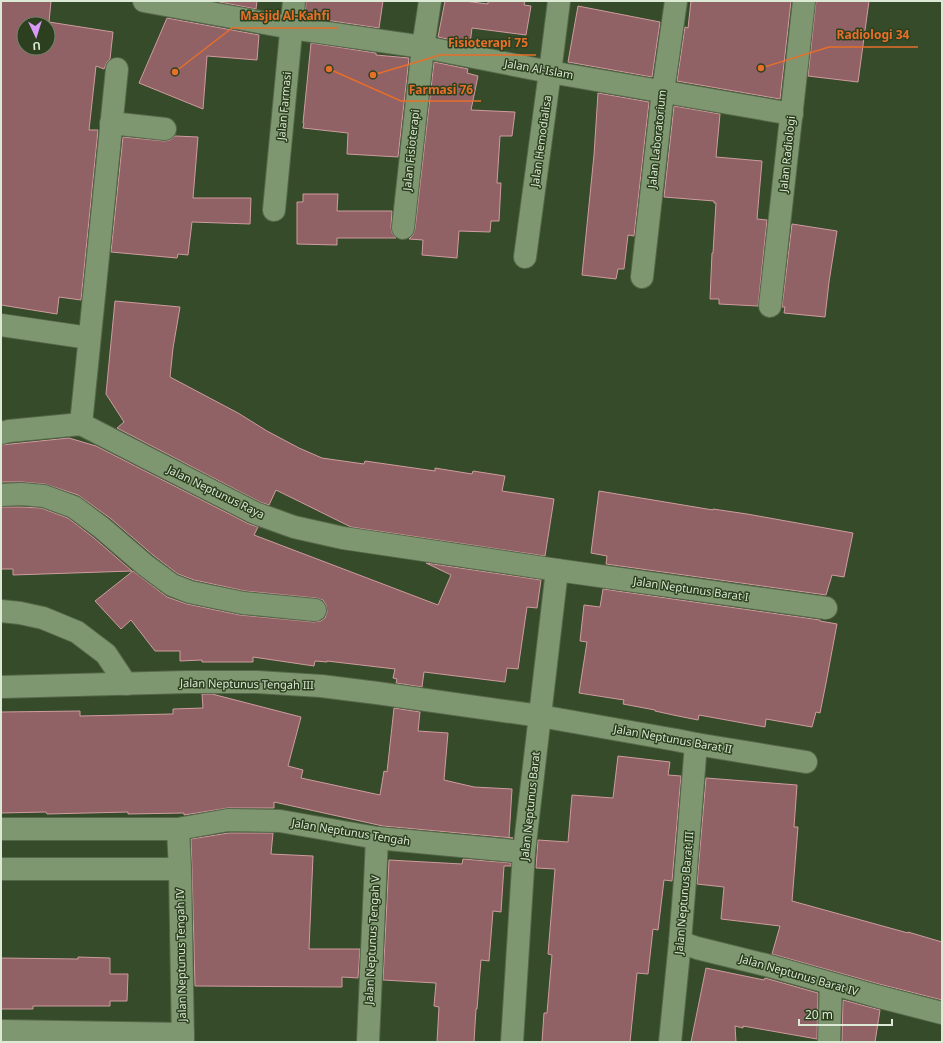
<svg xmlns="http://www.w3.org/2000/svg" width="943" height="1043" viewBox="0 0 943 1043" font-family="'Noto Sans',sans-serif">
<style>
.building{fill:#906165;stroke:#cf9c9f;fill-rule:evenodd}
.lines{fill:none;stroke-linecap:round;stroke-linejoin:round}
.minor-casing{stroke:#56684a;stroke-width:24}
.minor{stroke:#7f9771;stroke-width:22}
.labels{text-anchor:middle;stroke-width:3;stroke-linejoin:round;paint-order:stroke}
.street-label{font-size:11px;fill:#dce9d4;stroke:#2c401f}
.leader{fill:none;stroke:#e66f2a;stroke-width:1.5}
.callout-dot{fill:#e66f2a;stroke:#2c401f;stroke-width:1.5}
.callout-label{font-size:12px;text-anchor:middle;font-weight:bold;fill:#e66f2a;stroke:#2c401f;stroke-width:3;stroke-linejoin:round;paint-order:stroke}
</style>
<rect width="100%" height="100%" fill="#364b29"/>
<g class="building">
<path d="M 1,1 L 51,1 L 49,22 L 113,32 L 110,59 L 107,62 L 104,69 L 96,66 L 89,130 L 98,130 L 81,300 L 59,297 L 57,314 L 1,305 ZM 24,24 L 48,24 L 48,48 L 24,48 Z"/>
<path d="M 214,1 L 257,1 L 256,9 Z"/>
<path d="M 306,1 L 383,1 L 379,28 L 305,17 Z"/>
<path d="M 445,1 L 464,1 L 488,4 L 488,1 L 525,1 L 524,5 L 531,6 L 526,35 L 472,28 L 470,44 L 438,37 Z"/>
<path d="M 691,1 L 791,1 L 780,99 L 677,81 L 685,27 L 688,28 Z"/>
<path d="M 816,1 L 869,1 L 858,82 L 808,76 Z"/>
<path d="M 578,6 L 660,22 L 652,77 L 568,62 Z"/>
<path d="M 167,18 L 259,35 L 257,60 L 207,56 L 203,109 L 139,83 Z"/>
<path d="M 311,43 L 376,53 L 376,55 L 409,58 L 398,157 L 347,154 L 348,133 L 303,128 L 304,123 L 303,123 Z"/>
<path d="M 434,62 L 468,69 L 467,73 L 478,76 L 471,110 L 515,112 L 512,136 L 500,136 L 497,183 L 501,183 L 499,221 L 491,221 L 490,232 L 459,231 L 457,258 L 422,255 L 423,240 L 409,239 L 413,235 L 415,229 Z"/>
<path d="M 598,93 L 649,102 L 634,236 L 628,235 L 624,269 L 618,269 L 616,279 L 582,275 L 594,155 Z"/>
<path d="M 674,106 L 720,114 L 716,157 L 762,161 L 757,219 L 767,220 L 758,306 L 719,304 L 719,299 L 710,299 L 712,253 L 713,253 L 716,203 L 714,203 L 714,201 L 664,197 Z"/>
<path d="M 175,136 L 198,137 L 193,198 L 251,198 L 250,224 L 192,222 L 188,255 L 178,254 L 177,258 L 111,252 L 123,137 L 164,141 L 170,140 Z"/>
<path d="M 303,194 L 338,194 L 337,211 L 392,211 L 391,227 L 392,233 L 396,238 L 337,238 L 337,245 L 297,244 L 297,202 L 303,202 Z"/>
<path d="M 792,224 L 837,231 L 829,282 L 825,317 L 784,313 L 785,307 L 782,307 Z"/>
<path d="M 115,301 L 180,307 L 173,348 L 170,377 L 238,413 L 267,431 L 299,448 L 322,458 L 364,464 L 365,461 L 435,471 L 435,468 L 472,474 L 473,471 L 505,476 L 502,491 L 554,499 L 545,556 L 351,527 L 276,490 L 269,505 L 260,502 L 117,428 L 124,422 L 106,394 Z"/>
<path d="M 69,438 L 96,446 L 249,524 L 258,527 L 254,535 L 438,605 L 451,575 L 426,563 L 541,580 L 537,608 L 527,607 L 518,669 L 507,668 L 505,682 L 424,672 L 422,687 L 396,683 L 397,679 L 393,678 L 395,669 L 327,661 L 327,662 L 315,661 L 314,666 L 253,657 L 253,662 L 202,662 L 202,660 L 180,661 L 180,651 L 155,651 L 131,620 L 121,629 L 95,601 L 133,571 L 167,597 L 187,604 L 240,615 L 314,622 L 321,621 L 325,618 L 327,612 L 326,605 L 323,600 L 316,598 L 245,591 L 194,580 L 178,574 L 153,555 L 110,518 L 78,495 L 45,484 L 22,482 L 1,482 L 1,445 Z"/>
<path d="M 599,491 L 713,510 L 713,509 L 747,514 L 853,533 L 844,577 L 832,575 L 826,595 L 606,564 L 607,556 L 591,553 Z"/>
<path d="M 1,507 L 21,507 L 41,508 L 68,518 L 94,538 L 132,571 L 13,575 L 13,569 L 1,569 Z"/>
<path d="M 603,589 L 820,620 L 820,621 L 837,624 L 826,683 L 820,713 L 816,712 L 812,727 L 766,719 L 765,727 L 699,715 L 698,720 L 678,716 L 655,711 L 655,710 L 623,704 L 624,700 L 579,693 L 587,642 L 580,641 L 584,605 L 600,607 Z"/>
<path d="M 202,694 L 212,694 L 301,717 L 288,766 L 303,770 L 301,778 L 380,795 L 384,771 L 387,772 L 394,708 L 420,712 L 418,731 L 448,733 L 444,780 L 474,787 L 512,789 L 509,838 L 513,838 L 383,826 L 274,802 L 274,808 L 228,808 L 184,815 L 184,813 L 128,814 L 128,812 L 47,814 L 46,812 L 1,813 L 1,712 L 80,711 L 80,716 L 173,714 L 173,709 L 203,708 Z"/>
<path d="M 618,756 L 670,762 L 668,775 L 681,776 L 672,881 L 664,880 L 658,930 L 653,929 L 648,974 L 637,973 L 630,1042 L 542,1042 L 544,1013 L 547,1013 L 552,955 L 548,954 L 555,869 L 536,868 L 538,840 L 568,842 L 572,795 L 613,798 Z"/>
<path d="M 706,778 L 797,785 L 794,827 L 798,827 L 792,901 L 908,933 L 908,932 L 942,942 L 942,1000 L 879,984 L 772,954 L 780,926 L 721,919 L 724,887 L 697,884 Z"/>
<path d="M 229,833 L 273,833 L 271,854 L 313,856 L 309,949 L 360,949 L 358,978 L 342,977 L 342,987 L 195,986 L 192,869 L 191,839 Z"/>
<path d="M 463,859 L 511,863 L 511,866 L 504,866 L 501,912 L 493,911 L 489,961 L 481,960 L 477,1009 L 476,1009 L 474,1042 L 437,1042 L 439,1007 L 434,1006 L 436,983 L 383,980 L 389,860 L 462,864 Z"/>
<path d="M 78,957 L 110,958 L 110,974 L 128,974 L 127,1001 L 110,1001 L 110,1006 L 33,1006 L 33,1009 L 1,1009 L 1,958 L 78,959 Z"/>
<path d="M 706,968 L 764,980 L 765,978 L 818,993 L 817,1039 L 743,1026 L 743,1028 L 735,1026 L 736,1042 L 691,1042 Z"/>
<path d="M 843,1000 L 880,1010 L 875,1042 L 842,1042 Z"/>
</g>
<g class="lines">
<defs>
<g id="minor">
<path d="M 144,1 L 292,28 L 423,47 L 550,72 L 792,114"/>
<path d="M 111,123 L 165,129"/>
<path d="M 274,210 L 294,1"/>
<path d="M 403,228 L 423,47 L 430,1"/>
<path d="M 525,257 L 550,72 L 559,1"/>
<path d="M 642,277 L 663,91 L 676,1"/>
<path d="M 770,306 L 804,1"/>
<path d="M 1,325 L 89,338"/>
<path d="M 81,424 L 117,69"/>
<path d="M 1,433 L 9,431 L 81,424 L 255,513 L 294,527 L 343,538 L 557,570 L 826,608"/>
<path d="M 1,495 L 21,494 L 44,496 L 74,507 L 102,528 L 145,565 L 172,585 L 190,592 L 243,603 L 315,610"/>
<path d="M 1,611 L 20,613 L 43,618 L 77,632 L 106,654 L 126,684"/>
<path d="M 1,687 L 187,682 L 257,682 L 321,686 L 377,693 L 540,716 L 676,740 L 696,744 L 806,762"/>
<path d="M 1,829 L 178,829 L 228,820 L 280,821 L 377,838 L 524,852"/>
<path d="M 178,829 L 180,869 L 183,1042"/>
<path d="M 1,869 L 180,869"/>
<path d="M 680,942 L 697,948 L 766,965 L 876,996 L 942,1013"/>
<path d="M 1,1031 L 183,1034"/>
<path d="M 368,1042 L 377,838"/>
<path d="M 512,1042 L 524,852 L 557,570"/>
<path d="M 670,1042 L 680,942 L 696,744"/>
<path d="M 829,1042 L 831,984"/>
</g>
</defs>
<use href="#minor" class="minor-casing"/>
<use href="#minor" class="minor"/>
</g>
<g class="labels">
<g class="street-label">
<text transform="translate(539 69) rotate(10)" y="4">Jalan Al-Islam</text>
<text transform="translate(284 106) rotate(-85)" y="4">Jalan Farmasi</text>
<text transform="translate(657 139) rotate(-84)" y="4">Jalan Laboratorium</text>
<text transform="translate(541 141) rotate(-82)" y="4">Jalan Hemodialisa</text>
<text transform="translate(411 150) rotate(-84)" y="4">Jalan Fisioterapi</text>
<text transform="translate(787 154) rotate(-84)" y="4">Jalan Radiologi</text>
<text transform="translate(216 492) rotate(26)" y="4">Jalan Neptunus Raya</text>
<text transform="translate(691 589) rotate(8)" y="4">Jalan Neptunus Barat I</text>
<text transform="translate(247 684) rotate(1)" y="4">Jalan Neptunus Tengah III</text>
<text transform="translate(673 739) rotate(10)" y="4">Jalan Neptunus Barat II</text>
<text transform="translate(530 806) rotate(-84)" y="4">Jalan Neptunus Barat</text>
<text transform="translate(351 832) rotate(9)" y="4">Jalan Neptunus Tengah</text>
<text transform="translate(684 893) rotate(-85)" y="4">Jalan Neptunus Barat III</text>
<text transform="translate(372 940) rotate(-87)" y="4">Jalan Neptunus Tengah V</text>
<text transform="translate(181 955) rotate(-91)" y="4">Jalan Neptunus Tengah IV</text>
<text transform="translate(799 975) rotate(16)" y="4">Jalan Neptunus Barat IV</text>
</g>
</g>
<path class="leader" d="M175 72L232 28H338M761 68L829 47H918M373 75L440 55H536M329 69L401 101H481"/>
<g class="callout-dot">
<circle cx="175" cy="72" r="4"/>
<circle cx="761" cy="68" r="4"/>
<circle cx="373" cy="75" r="4"/>
<circle cx="329" cy="69" r="4"/>
</g>
<g class="callout-label">
<text x="285" y="20">Masjid Al-Kahfi</text>
<text x="873" y="39">Radiologi 34</text>
<text x="488" y="47">Fisioterapi 75</text>
<text x="441" y="94">Farmasi 76</text>
</g>
<rect width="943" height="1043" fill="none" stroke="#dce9d4" stroke-width="4"/>
<g transform="translate(36 36) rotate(176)"><circle r="19" fill="#2c401f" stroke="#728467"/>
<path d="M0-3L7 15L0 10L-7 15Z" fill="#d99af7"/>
<text y="-6" font-size="11" font-weight="bold" text-anchor="middle" fill="#dce9d4">U</text>
</g>
<path d="M799 1019v6h93v-6" fill="none" stroke="#dce9d4" stroke-width="2"/>
<text x="805" y="1019" font-size="12" fill="#dce9d4" stroke="#2c401f" stroke-width="3" paint-order="stroke">20 m</text>
</svg>
